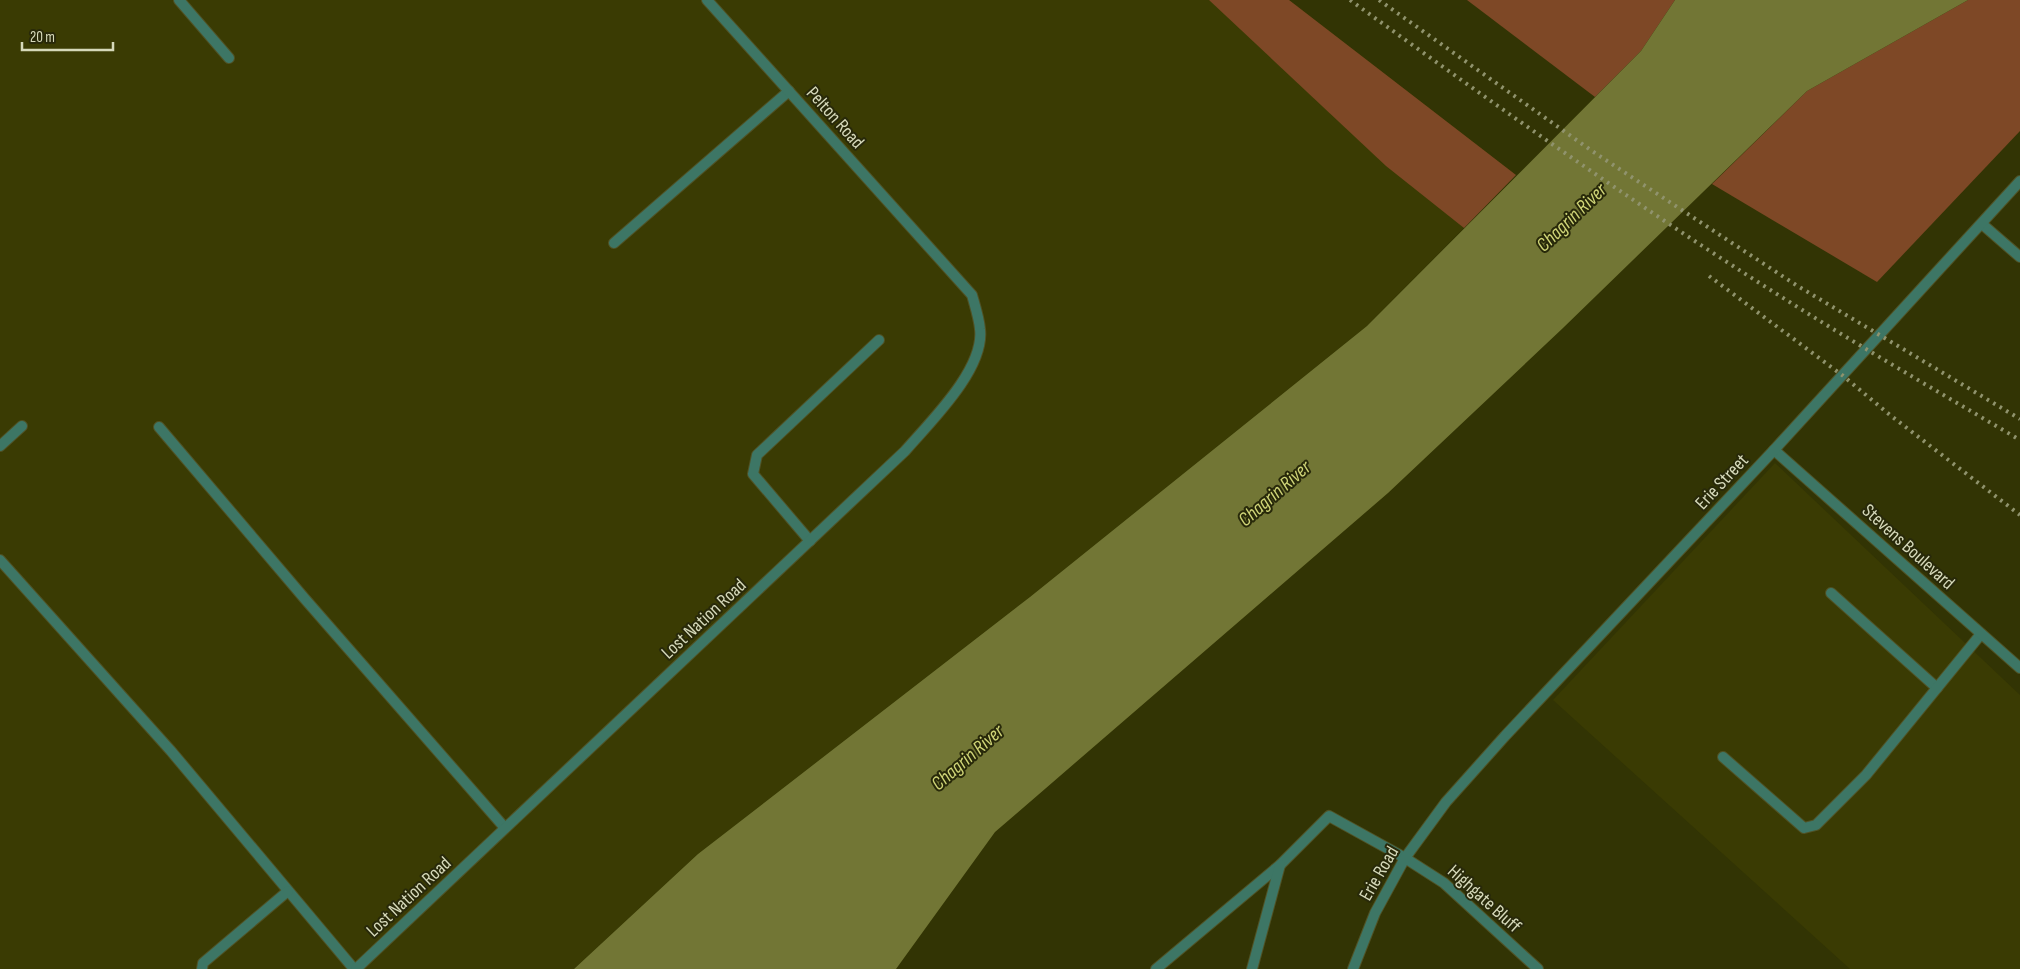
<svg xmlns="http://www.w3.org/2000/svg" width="2020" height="969" viewBox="0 0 2020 969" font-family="'Sofia Sans Condensed',sans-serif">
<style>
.built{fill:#3a3b03}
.forest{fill:#7e4826}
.water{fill:#727635}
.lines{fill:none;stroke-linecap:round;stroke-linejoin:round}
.service-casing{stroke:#505225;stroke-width:12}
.minor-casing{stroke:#505225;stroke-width:12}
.tertiary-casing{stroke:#505225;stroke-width:12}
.service{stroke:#3d7665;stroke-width:10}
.minor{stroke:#3d7665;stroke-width:10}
.tertiary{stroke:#3d7665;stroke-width:10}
.rail{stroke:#90936d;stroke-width:4;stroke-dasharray:2.5 5;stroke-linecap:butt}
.labels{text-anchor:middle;stroke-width:4;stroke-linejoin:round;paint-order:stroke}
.street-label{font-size:19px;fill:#d6d9ba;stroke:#28290a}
.water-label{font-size:20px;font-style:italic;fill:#cfd477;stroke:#28290a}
</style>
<rect width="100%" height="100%" fill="#323404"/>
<g class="built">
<path d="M 0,0 L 1289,0 L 1516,175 L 1367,326 L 1030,597 L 698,854 L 574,969 L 0,969 Z"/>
<path d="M 1775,463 L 2020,695 L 2020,969 L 1850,969 L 1553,700 Z"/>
</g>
<g class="forest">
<path d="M 1209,0 L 1289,0 L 1516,175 L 1464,228 L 1386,166 Z"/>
<path d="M 1467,0 L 1675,0 L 1641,51 L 1595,97 Z"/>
<path d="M 1968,0 L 2020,0 L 2020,131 L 1877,282 L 1712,184 L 1807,91 Z"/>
</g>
<path class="water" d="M 1675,0 L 1968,0 L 1807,91 L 1563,328 L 1388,493 L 995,832 L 896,969 L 574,969 L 698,854 L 1030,597 L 1367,326 L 1641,51 Z"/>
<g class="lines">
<defs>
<g id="service">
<path d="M 179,0 L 229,58"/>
<path d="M 614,243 L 789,91"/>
<path d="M 159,427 L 305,599 L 505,828"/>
<path d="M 0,446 L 22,426"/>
<path d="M 810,541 L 753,474 L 757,455 L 879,340"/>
<path d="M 0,560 L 171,751 L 354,969"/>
<path d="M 1831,593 L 1937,688"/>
<path d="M 1723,757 L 1804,828 L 1816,825 L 1866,775 L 1981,634"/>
<path d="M 202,969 L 203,963 L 288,891"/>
<path d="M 1156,969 L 1280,865 L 1329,816 L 1405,858"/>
<path d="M 1252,969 L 1280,865"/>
</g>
<g id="minor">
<path d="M 1982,224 L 2020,257"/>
<path d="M 1774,450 L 2020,668"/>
<path d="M 1405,858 L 1444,883 L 1538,969"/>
<path d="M 356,969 L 905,451 C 930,422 985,369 980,329 C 979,318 975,306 972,295 L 707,0"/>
</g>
<path id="tertiary" d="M 1353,969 L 1375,913 L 1405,858 L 1446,802 L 1505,736 L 1774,450 L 2020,181"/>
</defs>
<use href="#service" class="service-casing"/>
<use href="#minor" class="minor-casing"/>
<use href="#tertiary" class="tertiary-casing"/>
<use href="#service" class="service"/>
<use href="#minor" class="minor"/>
<use href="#tertiary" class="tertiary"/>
<g class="rail">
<path d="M 1350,0 C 1494,104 1638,207 1788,301 C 1864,349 1942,394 2020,440"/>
<path d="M 1379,0 L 1592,151 L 1796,285 L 2020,419"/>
<path d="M 1709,276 L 1842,375 L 1890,415 L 2020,515"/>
</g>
</g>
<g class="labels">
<g class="street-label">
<text transform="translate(836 117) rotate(48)" y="7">Pelton Road</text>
<text transform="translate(1721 481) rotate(-47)" y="7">Erie Street</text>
<text transform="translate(1909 546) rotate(42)" y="7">Stevens Boulevard</text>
<text transform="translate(703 618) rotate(-43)" y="7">Lost Nation Road</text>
<text transform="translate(1378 873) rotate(-60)" y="7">Erie Road</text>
<text transform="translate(408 896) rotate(-43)" y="7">Lost Nation Road</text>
<text transform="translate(1485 898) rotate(42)" y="7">Highgate Bluff</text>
</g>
<g class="water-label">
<text transform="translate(1571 217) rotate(-44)" y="7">Chagrin River</text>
<text transform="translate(1274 493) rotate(-41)" y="7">Chagrin River</text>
<text transform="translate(967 757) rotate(-41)" y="7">Chagrin River</text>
</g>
</g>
<path d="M22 42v8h91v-8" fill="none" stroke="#d6d9ba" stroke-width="2.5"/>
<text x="30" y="42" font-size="15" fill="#d6d9ba" stroke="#28290a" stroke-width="4" paint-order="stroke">20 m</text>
</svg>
